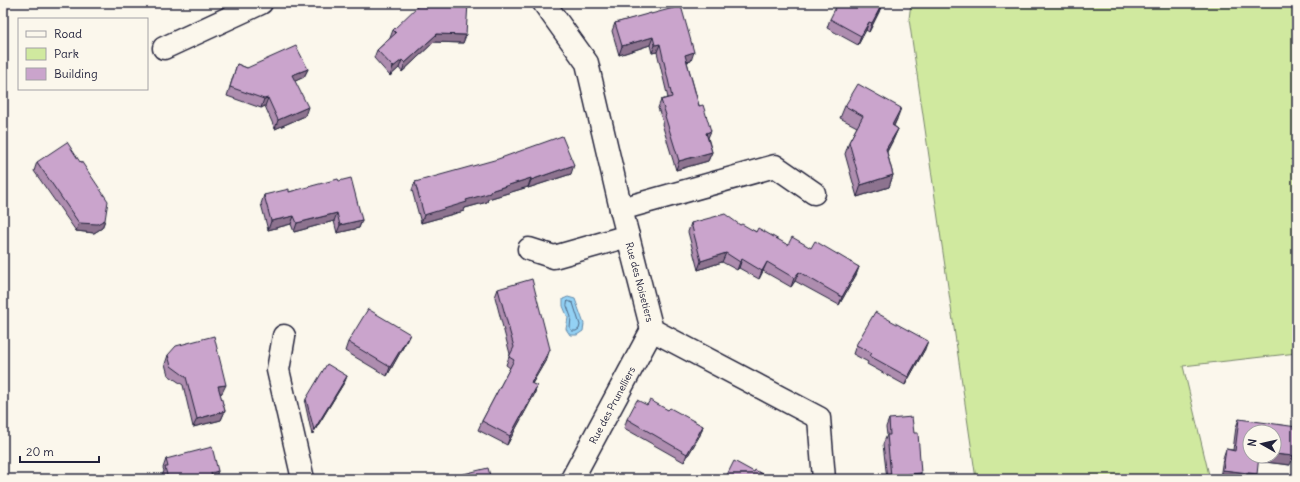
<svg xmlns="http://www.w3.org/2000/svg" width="1300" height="482" viewBox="0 0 1300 482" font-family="Delius,sans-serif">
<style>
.green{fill:#d0e99f;stroke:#79866d}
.water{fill:#93d1f4;stroke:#668baa}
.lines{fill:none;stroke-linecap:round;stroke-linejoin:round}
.shore{stroke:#4f6885;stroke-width:1}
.street-casing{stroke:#22223b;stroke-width:25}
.street{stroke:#fbf7ec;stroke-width:22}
.wall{fill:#ae8daf;stroke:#22223b}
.shaded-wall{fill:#8d738f;stroke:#22223b}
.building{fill:#caa4cc;stroke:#22223b}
.labels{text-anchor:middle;stroke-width:3.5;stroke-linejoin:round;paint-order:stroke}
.street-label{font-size:10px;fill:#22223b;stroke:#fbf7ec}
</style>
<rect width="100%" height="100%" fill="#fbf7ec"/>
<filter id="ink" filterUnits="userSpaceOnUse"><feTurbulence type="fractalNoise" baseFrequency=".025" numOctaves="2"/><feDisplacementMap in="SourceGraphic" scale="8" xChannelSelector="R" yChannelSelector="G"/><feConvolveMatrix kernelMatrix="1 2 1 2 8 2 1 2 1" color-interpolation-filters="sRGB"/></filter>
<g filter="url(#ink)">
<path class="green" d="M 911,3 L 1297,3 L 1297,353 L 1183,366 L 1210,479 L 976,479 L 909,19 Z"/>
<path class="water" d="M 568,297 L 575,299 L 584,324 L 583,331 L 577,335 L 570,335 L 566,329 L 568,318 L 563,306 L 563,299 Z"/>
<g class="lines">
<path class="shore" d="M 568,301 L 573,303 L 580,325 L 579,329 L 576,331 L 572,331 L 570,328 L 571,317 L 567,306 Z"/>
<defs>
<g id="street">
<path d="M 544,3 L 587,63 L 621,209 L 652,330 L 819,418 L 824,479"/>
<path d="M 164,48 L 261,3"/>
<path d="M 621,209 L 775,166 L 814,193"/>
<path d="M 529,249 L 554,257 L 628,236"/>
<path d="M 284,336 L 278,370 L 303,479"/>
<path d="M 572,479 L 652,330"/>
</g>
</defs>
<use href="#street" class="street-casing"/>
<use href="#street" class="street"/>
</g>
<g class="wall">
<path d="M 882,4 L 879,12 L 869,32 L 866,30 L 858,45 L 827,28 L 830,19 Z"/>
<path d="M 651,14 L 691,61 L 687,62 L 712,152 L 708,161 L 676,170 L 662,124 L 663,122 L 658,108 L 661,100 L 668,98 L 657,52 L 652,53 L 650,45 L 619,55 L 612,31 L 615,23 Z"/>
<path d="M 393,30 L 466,35 L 463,43 L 434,42 L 402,72 L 399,68 L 390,76 L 374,58 L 377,50 L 390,38 Z"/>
<path d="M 237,64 L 247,68 L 308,69 L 304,77 L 295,81 L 305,116 L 275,129 L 265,106 L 261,108 L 227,96 Z"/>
<path d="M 845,106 L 897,119 L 894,126 L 898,129 L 893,140 L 887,152 L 893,175 L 889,187 L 857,197 L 845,154 L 849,142 L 857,127 L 840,118 Z"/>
<path d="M 37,162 L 105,220 L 102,228 L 94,233 L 76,231 L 34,171 Z"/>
<path d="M 571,174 L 528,188 L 528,187 L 488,199 L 487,202 L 465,208 L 464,211 L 421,223 L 412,190 L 415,182 Z"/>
<path d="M 339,181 L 362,220 L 359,228 L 337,233 L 334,221 L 294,232 L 291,224 L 268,230 L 261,204 L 264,195 L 289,192 Z"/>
<path d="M 691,223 L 740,225 L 788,245 L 811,248 L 859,267 L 856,275 L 839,305 L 795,281 L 791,287 L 763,271 L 759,279 L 739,268 L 737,270 L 722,262 L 698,270 L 688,232 Z"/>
<path d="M 498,289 L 547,358 L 532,384 L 537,386 L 534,395 L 507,445 L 478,430 L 482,421 L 510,368 L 506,365 L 510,354 L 495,297 Z"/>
<path d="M 410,334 L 406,342 L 387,376 L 345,351 L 348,342 Z"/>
<path d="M 856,345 L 925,349 L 905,385 L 867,364 L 868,362 L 853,354 Z"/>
<path d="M 168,355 L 222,393 L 220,394 L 225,411 L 221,420 L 193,427 L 183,385 L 168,375 L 165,364 Z"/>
<path d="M 347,376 L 345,381 L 312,435 L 305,403 L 306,399 Z"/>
<path d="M 647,405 L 668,410 L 703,426 L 700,435 L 684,462 L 624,428 L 627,419 Z"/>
<path d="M 889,419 L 914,433 L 921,473 L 919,479 L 887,479 L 883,444 L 887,435 L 886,427 Z"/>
<path d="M 1239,419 L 1290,465 L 1258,461 L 1220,478 L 1223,458 L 1226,449 L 1233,450 L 1236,427 Z"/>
<path d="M 166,459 L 218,471 L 215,479 L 163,479 L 162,476 L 164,471 L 163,468 Z"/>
</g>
<g class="shaded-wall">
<path d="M 882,4 L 879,12 L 869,32 L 872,23 Z"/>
<path d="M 869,22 L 866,30 L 858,45 L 861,36 Z"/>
<path d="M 437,34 L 466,35 L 463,43 L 434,42 L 402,72 L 405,63 Z"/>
<path d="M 653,37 L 650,45 L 619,55 L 622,46 Z"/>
<path d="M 660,44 L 657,52 L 652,53 L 655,45 Z"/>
<path d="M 694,52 L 691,61 L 682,63 L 685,55 Z"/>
<path d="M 402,60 L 399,68 L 390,76 L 393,67 Z"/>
<path d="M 308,69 L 304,77 L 289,84 L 292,75 Z"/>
<path d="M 268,98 L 265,106 L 261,108 L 264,99 Z"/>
<path d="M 308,107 L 305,116 L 275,129 L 278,120 Z"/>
<path d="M 901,108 L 897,119 L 888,137 L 892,125 Z"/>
<path d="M 898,129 L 893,140 L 882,160 L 886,149 Z"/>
<path d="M 711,131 L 707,140 L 706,133 Z"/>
<path d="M 712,152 L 708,161 L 676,170 L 679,161 Z"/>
<path d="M 574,165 L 571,174 L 528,188 L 531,180 Z"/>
<path d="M 893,175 L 889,187 L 857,197 L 861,185 Z"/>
<path d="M 531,178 L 528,187 L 488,199 L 487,202 L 465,208 L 464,211 L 421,223 L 424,215 L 490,191 Z"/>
<path d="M 337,213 L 334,221 L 294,232 L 297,223 Z"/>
<path d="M 294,216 L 291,224 L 268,230 L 271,221 Z"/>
<path d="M 105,220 L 102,228 L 94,233 L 76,231 L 79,223 Z"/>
<path d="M 362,220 L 359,228 L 337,233 L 340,225 Z"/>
<path d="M 726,253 L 722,262 L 698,270 L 701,261 Z"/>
<path d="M 742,259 L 739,268 L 737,270 L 740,262 Z"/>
<path d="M 767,262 L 763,271 L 759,279 L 762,271 Z"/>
<path d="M 859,267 L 856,275 L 839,305 L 842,297 Z"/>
<path d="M 799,272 L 795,281 L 791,287 L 794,278 Z"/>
<path d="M 410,334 L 406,342 L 387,376 L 390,367 Z"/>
<path d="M 928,341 L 925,349 L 905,385 L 908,377 Z"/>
<path d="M 550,349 L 547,358 L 527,392 L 531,383 Z"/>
<path d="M 347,376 L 345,381 L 312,435 L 314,430 Z"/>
<path d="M 226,385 L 222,393 L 215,394 L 218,386 Z"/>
<path d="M 537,386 L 534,395 L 507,445 L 510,436 Z"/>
<path d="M 225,411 L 221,420 L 193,427 L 197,419 Z"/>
<path d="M 703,426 L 700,435 L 684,462 L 687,454 Z"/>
<path d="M 1274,454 L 1294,456 L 1290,465 L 1256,461 L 1258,456 L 1274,456 Z"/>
<path d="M 1223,470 L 1257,474 L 1255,479 L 1225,479 L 1220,478 Z"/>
<path d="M 218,471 L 215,479 L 209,479 L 211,473 Z"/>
<path d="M 921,473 L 919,479 L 890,479 L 891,476 Z"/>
</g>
<g class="building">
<path d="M 421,3 L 468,3 L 466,35 L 437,34 L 405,63 L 402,60 L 393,67 L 377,50 L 396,33 L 393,30 Z"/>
<path d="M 838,3 L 881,3 L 882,4 L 872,23 L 869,22 L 861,36 L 830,19 Z"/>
<path d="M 681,6 L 694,52 L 685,55 L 699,106 L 703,105 L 711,131 L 706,133 L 712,152 L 679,161 L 665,116 L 666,115 L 661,100 L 672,97 L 660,44 L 655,45 L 653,37 L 622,46 L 615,23 L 651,13 L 651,14 Z"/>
<path d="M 296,46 L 308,69 L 292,75 L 308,107 L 278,120 L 268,98 L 264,99 L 230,87 L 237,64 L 247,68 Z"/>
<path d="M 858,84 L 901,108 L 892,125 L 898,129 L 886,149 L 893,175 L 861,185 L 849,142 L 863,116 L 845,106 Z"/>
<path d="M 562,136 L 574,165 L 531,180 L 531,178 L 490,191 L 490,193 L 466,200 L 467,202 L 424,215 L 415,182 L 498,159 Z"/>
<path d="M 67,142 L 80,162 L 81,161 L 108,201 L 105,220 L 97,224 L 79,223 L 37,162 Z"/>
<path d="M 351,178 L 362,220 L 340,225 L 337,213 L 297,223 L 294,216 L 271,221 L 264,195 L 289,189 L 289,192 L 338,179 L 339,181 Z"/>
<path d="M 725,214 L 740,225 L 742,224 L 756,232 L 758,228 L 788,245 L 792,237 L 811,248 L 815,241 L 859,267 L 842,297 L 799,272 L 794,278 L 767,262 L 762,271 L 742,259 L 740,262 L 726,253 L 701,261 L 691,223 Z"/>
<path d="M 532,279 L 550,349 L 531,383 L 537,386 L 510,436 L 482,421 L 514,360 L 509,357 L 514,347 L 498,289 Z"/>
<path d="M 368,309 L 410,334 L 390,367 L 348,342 Z"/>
<path d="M 875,312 L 928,341 L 908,377 L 870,356 L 872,353 L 856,345 Z"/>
<path d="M 214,336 L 226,385 L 218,386 L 225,411 L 197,419 L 186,377 L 171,366 L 168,355 L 176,346 Z"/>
<path d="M 327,364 L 347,376 L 314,430 L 306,399 Z"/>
<path d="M 637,400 L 647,405 L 650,400 L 668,410 L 670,408 L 703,426 L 687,454 L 627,419 Z"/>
<path d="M 912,417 L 914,433 L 918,433 L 921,473 L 891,476 L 887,435 L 890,435 L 889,419 Z"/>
<path d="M 1239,419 L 1297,427 L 1297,432 L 1294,456 L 1274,454 L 1274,432 L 1250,432 L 1250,456 L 1259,456 L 1257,474 L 1223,470 L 1226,449 L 1235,451 Z"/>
<path d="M 212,447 L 218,471 L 211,473 L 212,479 L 168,479 L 165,467 L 168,467 L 166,459 Z"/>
<path d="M 734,461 L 754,472 L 755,470 L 771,479 L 725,479 Z"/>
<path d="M 488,468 L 491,479 L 443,479 Z"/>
</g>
</g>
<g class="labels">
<g class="street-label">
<text transform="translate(640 282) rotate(75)" y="4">Rue des Noisetiers</text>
<text transform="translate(612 405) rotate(-62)" y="4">Rue des Prunelliers</text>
</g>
</g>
<rect width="1300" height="482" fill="none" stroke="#fbf7ec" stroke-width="16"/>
<rect x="8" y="8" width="1284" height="466" fill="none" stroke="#22223b" stroke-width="1.5" filter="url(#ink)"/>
<rect x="18" y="18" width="130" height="72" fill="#fbf7ec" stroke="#a4a2a5"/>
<rect x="26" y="31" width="20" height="6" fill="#fbf7ec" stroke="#a4a2a5"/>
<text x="54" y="38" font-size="12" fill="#22223b">Road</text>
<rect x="26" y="48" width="20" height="12" fill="#d0e99f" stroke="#a4a2a5"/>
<text x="54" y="58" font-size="12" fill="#22223b">Park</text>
<rect x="26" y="68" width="20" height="12" fill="#caa4cc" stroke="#a4a2a5"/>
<text x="54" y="78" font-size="12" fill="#22223b">Building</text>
<g transform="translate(1262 444) rotate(278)"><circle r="19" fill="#fbf7ec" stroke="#a4a2a5"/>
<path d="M0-3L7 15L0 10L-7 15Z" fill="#22223b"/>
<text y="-6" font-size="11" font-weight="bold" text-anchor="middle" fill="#22223b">N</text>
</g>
<path d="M20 456v6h79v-6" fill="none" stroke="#22223b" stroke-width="2"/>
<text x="26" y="456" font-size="12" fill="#22223b" stroke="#fbf7ec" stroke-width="3" paint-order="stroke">20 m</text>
</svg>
